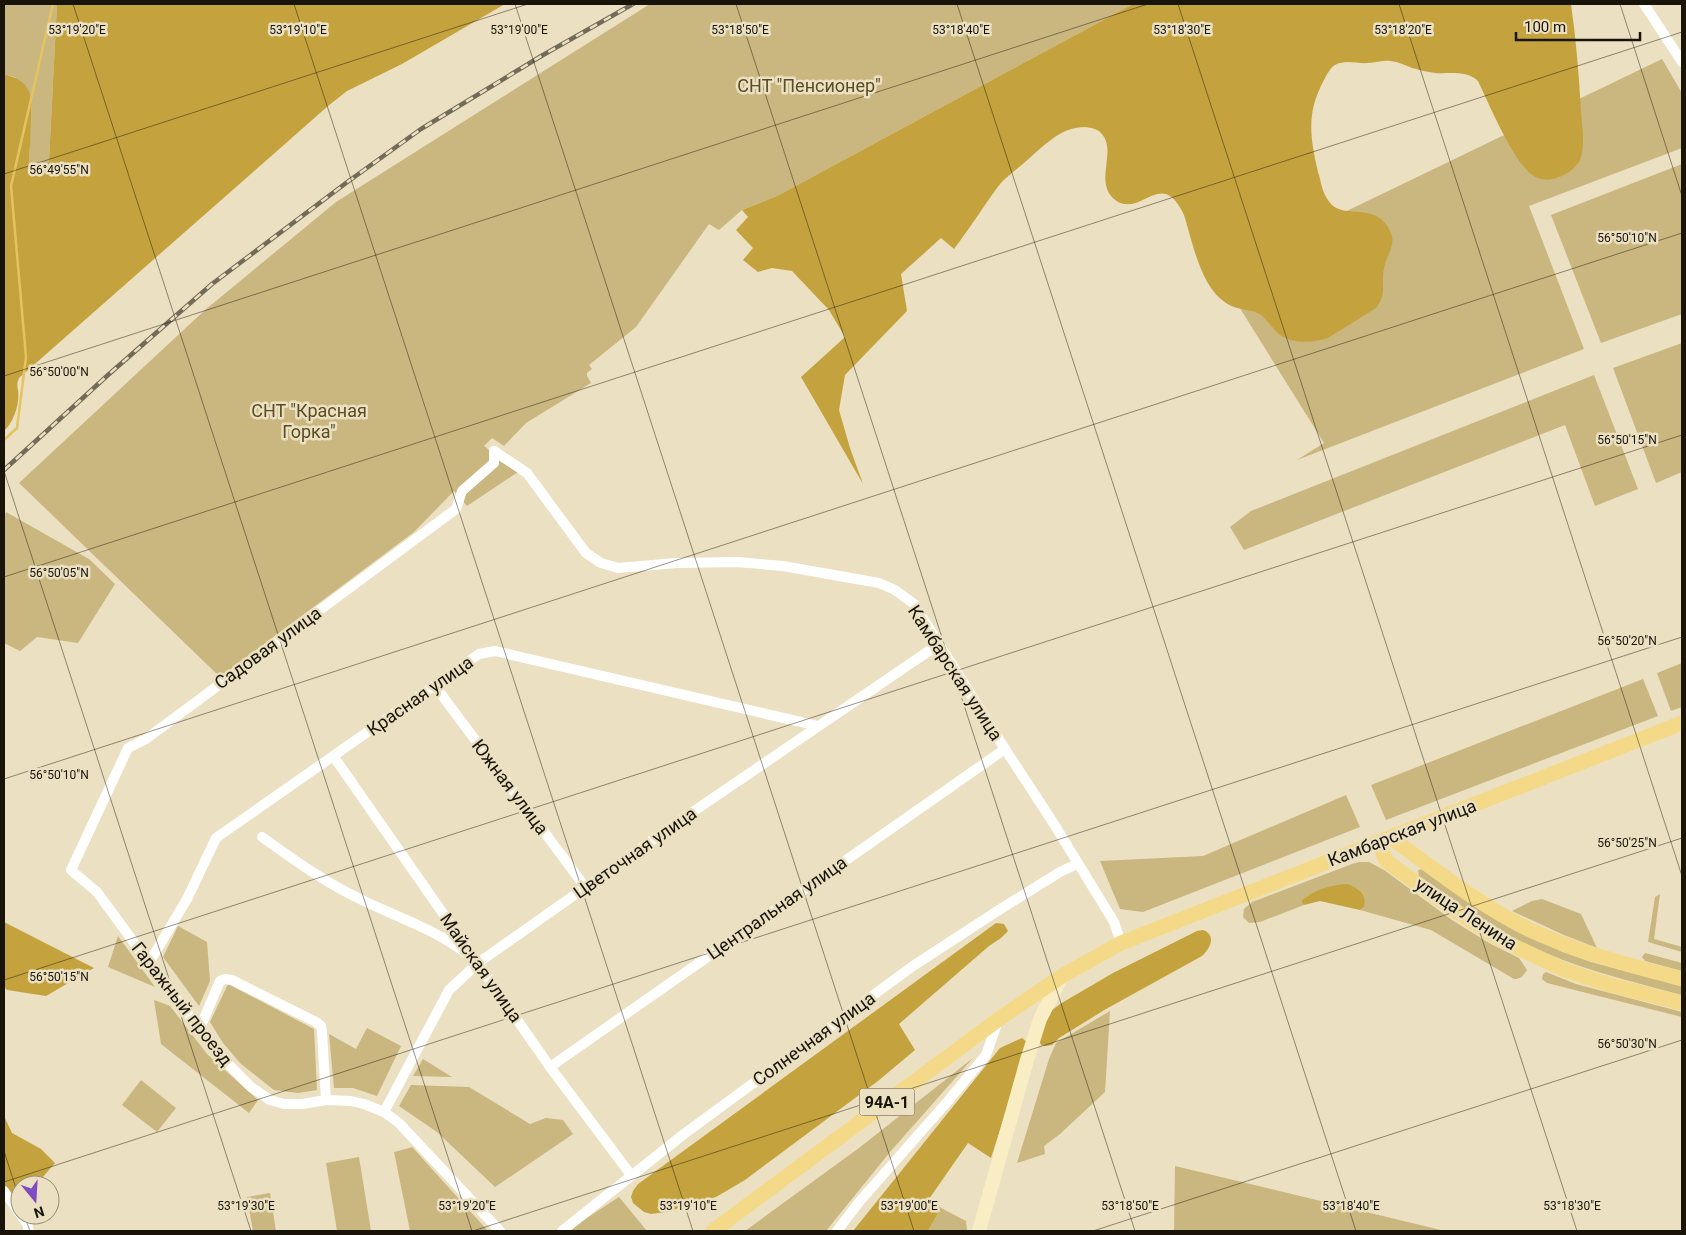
<svg xmlns="http://www.w3.org/2000/svg" width="1686" height="1235" viewBox="0 0 1686 1235" font-family="Roboto,sans-serif">
<style>
.green{fill:#cab67f}
.forest{fill:#c4a33e}
.lines{fill:none;stroke-linecap:round;stroke-linejoin:round}
.stream{stroke:#e5c360;stroke-width:2.5}
.street{stroke:#fff;stroke-width:10}
.secondary{stroke:#f9edc3;stroke-width:14}
.primary{stroke:#f4da88;stroke-width:15}
.rail-casing{stroke:#726b58;stroke-width:4.5}
.rail{stroke:#ebe0c1;stroke-width:2.5;stroke-dasharray:8;stroke-linecap:butt}
.ticks{fill:none;stroke:#181409;stroke-width:1;stroke-opacity:0.45}
.labels{text-anchor:middle;stroke-width:5;stroke-linejoin:round;paint-order:stroke}
.shield{fill:#ebe0c1;stroke:#575140;stroke-width:1}
.shield-label{font-size:16px;font-weight:bold;fill:#181409}
.park-label{font-size:18px;fill:#5a4c23;stroke:#ebe0c1}
.street-label{font-size:18px;fill:#181409;stroke:#ebe0c1}
.ticks-label{font-size:12px;text-anchor:middle;fill:#181409;stroke:#ebe0c1;stroke-width:5;stroke-linejoin:round;paint-order:stroke}
</style>
<rect width="100%" height="100%" fill="#ebe0c1"/>
<g class="green">
<path d="M 4,4 L 57,4 L 49,160 C 47,168 46,174 38,176 L 30,165 L 29,158 L 32,107 L 15,77 L 4,74 Z"/>
<path d="M 650,4 L 1133,4 L 777,196 L 742,210 L 719,230 L 709,224 L 636,327 L 589,365 L 592,369 L 587,373 L 587,376 L 591,383 L 526,423 L 504,446 L 492,438 L 484,446 L 518,472 L 467,506 L 454,491 L 414,532 L 220,677 L 19,483 L 205,310 L 336,202 Z"/>
<path d="M 1662,59 L 1682,93 L 1682,148 L 1529,206 L 1584,349 L 1297,460 L 1324,443 L 1218,273 Z"/>
<path d="M 1682,164 L 1682,314 L 1601,343 L 1551,215 Z"/>
<path d="M 1682,343 L 1682,472 L 1656,483 L 1613,368 Z"/>
<path d="M 1594,375 L 1638,489 L 1595,506 L 1565,425 L 1244,550 L 1230,527 L 1251,511 Z"/>
<path d="M 6,512 L 89,559 L 115,584 L 78,643 L 37,637 L 20,651 L 4,643 L 4,517 Z"/>
<path d="M 1682,663 L 1682,707 L 1671,711 L 1657,673 Z"/>
<path d="M 1643,679 L 1658,716 L 1386,820 L 1371,785 Z"/>
<path d="M 1346,795 L 1360,827 L 1143,912 L 1120,909 L 1100,861 L 1203,856 Z"/>
<path d="M 1359,862 L 1369,862 L 1384,870 L 1452,920 L 1489,943 L 1519,958 L 1527,970 C 1523,976 1521,979 1514,979 L 1431,930 L 1360,910 L 1364,907 L 1359,890 C 1344,879 1323,891 1307,896 L 1303,900 L 1302,903 L 1304,905 L 1260,922 L 1249,923 L 1243,917 L 1244,909 L 1252,902 L 1352,864 Z"/>
<path d="M 1423,869 L 1560,951 L 1591,962 L 1682,986 L 1682,995 C 1626,980 1571,967 1519,941 C 1483,924 1451,900 1419,877 L 1418,870 Z"/>
<path d="M 1660,894 L 1654,939 L 1682,947 L 1682,952 L 1648,942 L 1655,897 Z"/>
<path d="M 1542,899 L 1581,914 L 1597,948 L 1564,935 L 1512,911 L 1532,901 Z"/>
<path d="M 178,926 L 207,942 L 210,981 L 199,1006 L 163,957 Z"/>
<path d="M 118,936 L 155,987 L 108,967 Z"/>
<path d="M 1645,953 L 1682,963 L 1682,971 L 1645,961 L 1642,957 Z"/>
<path d="M 1546,972 L 1576,984 L 1682,1012 L 1682,1017 L 1547,983 L 1542,979 L 1543,974 Z"/>
<path d="M 228,984 L 314,1029 L 317,1090 L 298,1093 L 274,1090 L 241,1064 L 223,1043 L 210,1022 Z"/>
<path d="M 154,1000 L 170,1006 L 207,1054 L 258,1100 L 249,1113 L 161,1044 Z"/>
<path d="M 1110,1011 L 1105,1092 L 1060,1134 L 1044,1146 L 1045,1154 L 1017,1163 L 1049,1059 L 1056,1043 Z"/>
<path d="M 367,1028 L 401,1046 L 377,1096 L 353,1088 L 334,1088 L 329,1034 L 356,1049 Z"/>
<path d="M 973,1058 L 890,1152 L 826,1231 L 745,1231 L 859,1148 Z"/>
<path d="M 423,1059 L 452,1077 L 413,1076 Z"/>
<path d="M 141,1080 L 176,1108 L 157,1132 L 122,1105 Z"/>
<path d="M 411,1085 L 469,1087 L 530,1124 L 546,1118 L 563,1120 L 573,1134 L 495,1187 L 437,1132 L 399,1106 Z"/>
<path d="M 413,1147 L 413,1148 L 488,1231 L 410,1231 L 394,1152 Z"/>
<path d="M 359,1157 L 371,1231 L 337,1231 L 326,1163 Z"/>
<path d="M 1175,1166 L 1445,1231 L 1174,1231 Z"/>
<path d="M 270,1193 L 276,1231 L 253,1231 L 247,1197 Z"/>
<path d="M 619,1197 L 647,1231 L 567,1231 Z"/>
<path d="M 941,1208 L 966,1221 L 967,1231 L 928,1231 Z"/>
</g>
<g class="forest">
<path d="M 57,4 L 505,4 L 402,64 L 347,91 L 328,106 L 19,378 C 17,383 17,384 18,390 C 20,403 14,422 4,431 L 4,74 C 32,81 33,96 31,122 C 31,134 30,146 29,158 C 30,165 32,171 38,176 C 46,174 47,167 49,160 Z"/>
<path d="M 1133,4 L 1571,4 C 1576,39 1579,75 1581,111 C 1582,125 1585,143 1581,157 C 1579,166 1568,174 1559,177 C 1550,181 1539,181 1531,174 C 1512,159 1489,104 1478,81 C 1466,70 1450,74 1435,73 C 1427,72 1420,70 1412,68 C 1405,65 1398,62 1391,61 C 1383,60 1376,63 1368,63 C 1357,64 1345,59 1335,65 C 1329,69 1327,75 1324,80 C 1306,113 1310,137 1318,172 C 1321,181 1322,192 1328,200 C 1342,223 1376,198 1391,233 C 1396,246 1386,256 1384,268 C 1381,283 1387,295 1376,308 L 1328,338 C 1313,343 1293,344 1280,335 C 1273,329 1268,321 1261,315 C 1251,308 1237,311 1226,303 C 1200,286 1193,243 1184,215 C 1161,165 1140,221 1114,199 C 1094,182 1117,152 1102,134 C 1097,128 1091,128 1085,127 C 1059,127 1042,148 1024,163 C 1016,170 1007,176 1001,183 C 995,190 990,198 985,205 C 975,220 965,234 954,249 L 941,238 L 901,274 L 907,311 L 845,375 L 839,410 L 850,448 L 863,484 L 801,377 L 845,337 L 829,310 L 792,271 L 772,268 L 758,272 L 743,260 L 753,248 L 736,230 L 748,217 L 742,210 L 777,196 Z"/>
<path d="M 1346,884 C 1358,887 1367,894 1364,907 L 1360,910 L 1320,901 L 1304,905 L 1302,903 L 1302,900 C 1314,890 1331,885 1346,884 Z"/>
<path d="M 4,922 L 94,968 L 46,996 L 7,990 L 4,987 Z"/>
<path d="M 996,923 L 1004,924 L 1008,931 L 1001,938 L 989,946 L 899,1024 L 915,1050 L 878,1081 L 745,1180 L 716,1197 L 666,1212 L 651,1214 L 644,1212 L 633,1203 L 631,1197 L 633,1191 L 638,1184 Z"/>
<path d="M 1203,930 C 1217,935 1210,949 1202,956 L 1106,1009 L 1059,1038 L 1052,1045 L 1046,1046 L 1041,1045 L 1038,1038 L 1051,1011 L 1060,1004 L 1113,973 L 1197,931 Z"/>
<path d="M 1022,1038 L 1027,1042 L 1026,1048 L 991,1158 L 968,1143 L 929,1199 L 941,1208 L 928,1231 L 853,1231 L 1000,1048 Z"/>
<path d="M 4,1116 L 12,1133 L 41,1149 L 55,1163 L 36,1185 L 20,1185 L 20,1205 L 17,1209 L 4,1190 Z"/>
</g>
<g class="lines">
<path class="stream" d="M 4,440 L 17,428 L 26,357 L 11,186 L 53,4"/>
<g class="street">
<path d="M 1644,4 L 1682,62"/>
<path d="M 494,451 L 494,463 L 462,491 L 456,509 L 146,739 L 128,748 L 71,870 L 97,892 L 149,963 L 221,1057 L 251,1087 L 270,1100 L 284,1104 L 302,1104 L 326,1100 L 351,1101 L 364,1104 L 384,1112 L 399,1123 L 500,1231"/>
<path d="M 494,451 L 527,473 L 586,553 L 601,563 L 618,568 L 676,563 L 737,562 L 783,566 L 879,583 L 895,590 L 914,604 L 1005,749 L 1054,824 L 1114,922 L 1121,943"/>
<path d="M 435,686 L 586,888"/>
<path d="M 334,757 L 550,1067 L 631,1175"/>
<path d="M 262,837 C 294,860 326,883 362,900 C 399,918 437,930 470,956"/>
<path d="M 149,963 L 187,899 L 216,838 L 479,654 L 495,651 L 818,726"/>
<path d="M 200,1028 L 220,981 L 225,979 L 232,980 L 316,1022 L 321,1026 L 322,1032 L 326,1100"/>
<path d="M 550,1067 L 1005,749"/>
<path d="M 384,1112 L 449,990 L 478,963 L 678,822 L 939,644"/>
<path d="M 4,1191 L 20,1214"/>
<path d="M 21,1215 L 27,1224 L 29,1231"/>
<path d="M 562,1231 L 684,1134 L 913,966 L 1002,908 L 1060,872 L 1077,864"/>
<path d="M 837,1231 L 860,1201 L 948,1101 L 986,1055 L 998,1021"/>
</g>
<path class="secondary" d="M 979,1231 L 1027,1060 L 1040,1019 L 1062,976"/>
<g class="primary">
<path d="M 1391,838 C 1436,870 1480,906 1530,930 C 1579,953 1630,965 1682,979"/>
<path d="M 1379,842 L 1386,861 L 1457,912 L 1501,940 L 1565,970 L 1607,984 L 1682,1003"/>
<path d="M 713,1231 L 999,1019 L 1062,976 L 1121,943 L 1682,723"/>
</g>
<defs>
<path id="rail" d="M 4,470 L 108,375 L 212,284 L 346,183 L 421,129 L 543,55 L 633,4"/>
</defs>
<use href="#rail" class="rail-casing"/>
<use href="#rail" class="rail"/>
</g>
<path class="ticks" d="M 73,4 L 472,1231M 294,4 L 693,1231M 515,4 L 914,1231M 736,4 L 1135,1231M 957,4 L 1356,1231M 1178,4 L 1577,1231M 1399,4 L 1682,876M 1620,4 L 1682,196M 4,174 L 528,4M 4,376 L 1148,4M 4,471 L 251,1231M 4,577 L 1682,32M 4,779 L 1682,233M 4,980 L 1682,435M 4,1151 L 20,1201M 4,1182 L 1682,637M 24,1215 L 30,1231M 473,1231 L 1682,838M 1093,1231 L 1682,1040"/>
<g class="labels">
<rect class="shield" x="859.5" y="1088.5" width="55" height="27" rx="4"/>
<g class="shield-label">
<text x="887" y="1108">94А-1</text>
</g>
<g class="park-label">
<text x="809" y="92">СНТ "Пенсионер"</text>
<text x="309" y="417">СНТ "Красная<tspan x="309" dy="21">Горка"</tspan></text>
</g>
<g class="street-label">
<text transform="translate(268 648) rotate(-36)" y="6">Садовая улица</text>
<text transform="translate(955 673) rotate(57)" y="6">Камбарская улица</text>
<text transform="translate(420 696) rotate(-35)" y="6">Красная улица</text>
<text transform="translate(510 787) rotate(53)" y="6">Южная улица</text>
<text transform="translate(1402 833) rotate(-21)" y="6">Камбарская улица</text>
<text transform="translate(635 853) rotate(-35)" y="6">Цветочная улица</text>
<text transform="translate(777 908) rotate(-35)" y="6">Центральная улица</text>
<text transform="translate(1466 914) rotate(33)" y="6">улица Ленина</text>
<text transform="translate(481 968) rotate(55)" y="6">Майская улица</text>
<text transform="translate(182 1004) rotate(52)" y="6">Гаражный проезд</text>
<text transform="translate(814 1039) rotate(-36)" y="6">Солнечная улица</text>
</g>
</g>
<g class="ticks-label">
<text x="77" y="34">53°19'20"E</text>
<text x="298" y="34">53°19'10"E</text>
<text x="519" y="34">53°19'00"E</text>
<text x="740" y="34">53°18'50"E</text>
<text x="961" y="34">53°18'40"E</text>
<text x="1182" y="34">53°18'30"E</text>
<text x="1403" y="34">53°18'20"E</text>
<text x="59" y="174">56°49'55"N</text>
<text x="1627" y="242">56°50'10"N</text>
<text x="59" y="376">56°50'00"N</text>
<text x="1627" y="444">56°50'15"N</text>
<text x="59" y="577">56°50'05"N</text>
<text x="1627" y="645">56°50'20"N</text>
<text x="59" y="779">56°50'10"N</text>
<text x="1627" y="847">56°50'25"N</text>
<text x="59" y="981">56°50'15"N</text>
<text x="1627" y="1048">56°50'30"N</text>
<text x="246" y="1210">53°19'30"E</text>
<text x="467" y="1210">53°19'20"E</text>
<text x="688" y="1210">53°19'10"E</text>
<text x="909" y="1210">53°19'00"E</text>
<text x="1130" y="1210">53°18'50"E</text>
<text x="1351" y="1210">53°18'40"E</text>
<text x="1572" y="1210">53°18'30"E</text>
</g>
<rect width="1686" height="1235" fill="none" stroke="#181409" stroke-width="10"/>
<g transform="translate(35 1200) rotate(162)"><circle r="24" fill="#ebe0c1" stroke="#978e77"/>
<path d="M0-4L9 19L0 12L-9 19Z" fill="#804cc3"/>
<text y="-8" font-size="14" font-weight="bold" text-anchor="middle" fill="#181409">N</text>
</g>
<path d="M1516 32v8h124v-8" fill="none" stroke="#181409" stroke-width="2.5"/>
<text x="1524" y="32" font-size="15" fill="#181409" stroke="#ebe0c1" stroke-width="4" paint-order="stroke">100 m</text>
</svg>
